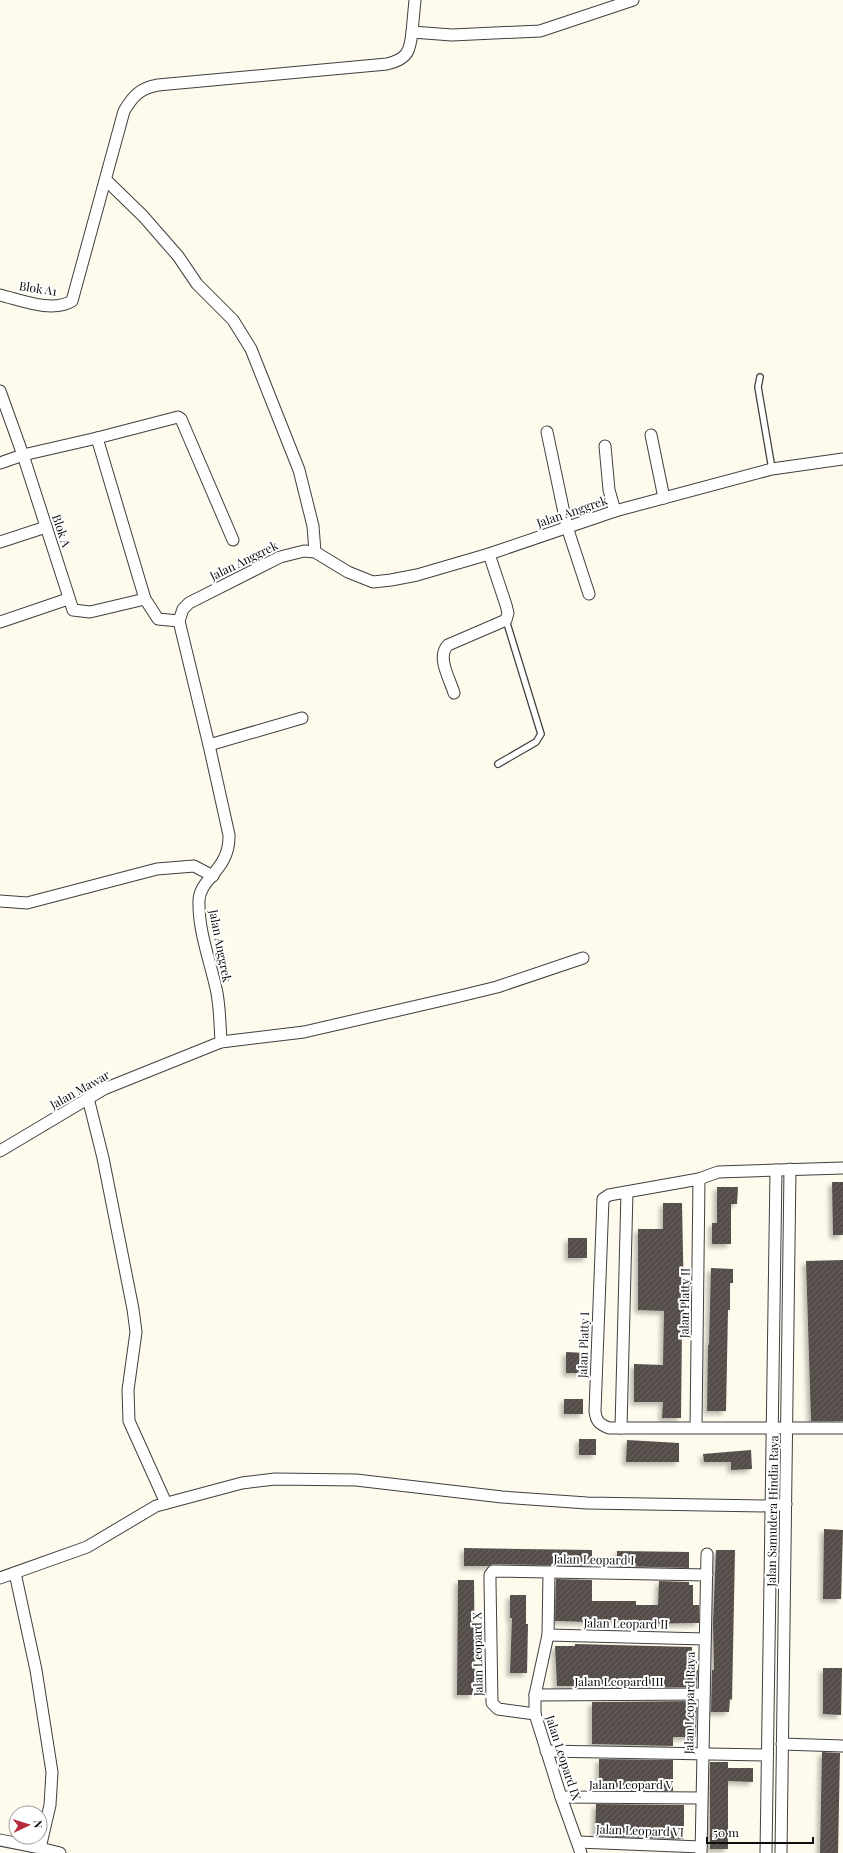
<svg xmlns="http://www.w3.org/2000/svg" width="843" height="1853" viewBox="0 0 843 1853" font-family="'Playfair Display',serif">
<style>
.building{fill:url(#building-hatch);filter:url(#shadow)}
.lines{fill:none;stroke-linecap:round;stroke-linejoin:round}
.lane-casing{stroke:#3f3f3f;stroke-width:8}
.street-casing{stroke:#3f3f3f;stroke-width:13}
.lane{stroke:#fff;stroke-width:5.5}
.street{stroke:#fff;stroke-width:11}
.labels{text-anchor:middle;stroke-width:4;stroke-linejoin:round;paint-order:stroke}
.street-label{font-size:12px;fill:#0c0c0c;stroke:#fff}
</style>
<defs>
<pattern id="building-hatch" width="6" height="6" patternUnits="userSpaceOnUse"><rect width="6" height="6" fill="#544d49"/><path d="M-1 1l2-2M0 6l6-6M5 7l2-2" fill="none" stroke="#68625f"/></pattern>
<filter id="shadow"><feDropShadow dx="-3.5" dy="3.5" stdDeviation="2" flood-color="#0004"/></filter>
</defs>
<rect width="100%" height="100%" fill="#fefaec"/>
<g class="building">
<path d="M 832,1182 L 843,1182 L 843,1235 L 833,1235 Z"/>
<path d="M 717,1187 L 738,1187 L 737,1204 L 731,1204 L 731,1244 L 712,1244 L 712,1223 L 717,1223 Z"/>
<path d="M 663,1203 L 682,1203 L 684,1304 L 684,1325 L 682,1325 L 681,1418 L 662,1418 L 663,1402 L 634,1402 L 634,1364 L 663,1365 L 664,1311 L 638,1310 L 638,1229 L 663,1229 Z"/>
<rect x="568" y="1238" width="19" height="20"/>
<path d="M 843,1260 L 843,1421 L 811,1421 L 806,1261 Z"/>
<path d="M 711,1268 L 733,1269 L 733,1283 L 730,1283 L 730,1310 L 728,1310 L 726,1411 L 707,1411 L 708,1345 L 709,1345 Z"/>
<path d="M 566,1352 L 585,1353 L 585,1373 L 566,1373 Z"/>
<rect x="564" y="1399" width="19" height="15"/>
<rect x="579" y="1439" width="17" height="16"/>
<path d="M 627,1440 L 679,1443 L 679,1462 L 626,1462 Z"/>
<path d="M 751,1450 L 752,1469 L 731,1470 L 731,1462 L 704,1462 L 703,1454 Z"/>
<path d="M 824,1529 L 843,1530 L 841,1599 L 823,1599 Z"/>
<path d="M 464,1548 L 592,1550 L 592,1566 L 493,1564 L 488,1566 L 464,1566 Z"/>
<path d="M 716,1550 L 735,1550 L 732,1700 L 730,1699 L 729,1712 L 711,1712 L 712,1670 L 714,1670 L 713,1623 Z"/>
<path d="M 617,1551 L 689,1552 L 689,1568 L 617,1566 Z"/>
<path d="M 556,1579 L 592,1580 L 592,1601 L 636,1601 L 636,1605 L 658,1605 L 659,1581 L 689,1582 L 689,1585 L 693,1585 L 693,1605 L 699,1605 L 699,1623 L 627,1624 L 627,1620 L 591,1620 L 591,1622 L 555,1621 Z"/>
<path d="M 458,1580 L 474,1580 L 475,1682 L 473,1682 L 473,1695 L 457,1695 Z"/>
<path d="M 510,1595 L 526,1595 L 526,1624 L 528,1624 L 527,1673 L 510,1673 L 512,1618 L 510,1618 Z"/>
<path d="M 575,1644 L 692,1647 L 692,1670 L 698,1670 L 697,1687 L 592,1688 L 592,1686 L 557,1686 L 555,1646 L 575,1646 Z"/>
<path d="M 823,1668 L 842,1668 L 841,1715 L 823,1714 Z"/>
<path d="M 697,1701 L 696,1737 L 673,1737 L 673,1746 L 592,1744 L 592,1702 Z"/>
<path d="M 822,1752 L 840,1753 L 838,1853 L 820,1853 Z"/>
<path d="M 599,1759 L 673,1760 L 673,1791 L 599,1790 Z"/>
<path d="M 710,1762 L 728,1762 L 728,1768 L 753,1768 L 753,1782 L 728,1781 L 728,1849 L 710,1849 Z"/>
<path d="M 596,1804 L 684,1805 L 684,1839 L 595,1836 Z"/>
</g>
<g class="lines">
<defs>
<g id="lane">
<path d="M 760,377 L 758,387 L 772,469"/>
<path d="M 498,764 L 536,742 L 541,734 L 506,620"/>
</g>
<g id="street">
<path d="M 415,0 L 412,32 L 452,35 L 540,31 L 633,0"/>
<path d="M 106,180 L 143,216 L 178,256 L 197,284 L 233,320 L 251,349 L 299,470 L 313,526 L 315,552"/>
<path d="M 0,295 C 21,300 52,313 72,301 L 124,111 C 133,96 140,88 158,85 L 387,64 C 408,59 410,51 412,32"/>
<path d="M 0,391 L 23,455 L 73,610 L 90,612 L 145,599"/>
<path d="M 547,432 L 567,527 L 589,594"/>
<path d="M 651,435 L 664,498"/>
<path d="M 97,438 L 145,599 L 158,619 L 179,621"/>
<path d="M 605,446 L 609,490 L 615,511"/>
<path d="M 0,463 L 23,455 L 97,438 L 178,417 L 181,419 L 233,540"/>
<path d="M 0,542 L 46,527"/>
<path d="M 0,622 L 68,599"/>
<path d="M 454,693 C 450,679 436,657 448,645 L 506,620 L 508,613 L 506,605 L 489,554"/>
<path d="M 209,745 L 302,718"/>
<path d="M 0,901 L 27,903 L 157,869 L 194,866 L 213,876"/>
<path d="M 221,1042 C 220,1026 220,1010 217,993 C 211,963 198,932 199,900 C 200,878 230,870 229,835 L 209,745 L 179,621 L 183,609 L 189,603 L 280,557 L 304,551 L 315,552 L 348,572 L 373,582 L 391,580 L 417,575 L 489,554 L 615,511 L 772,469 L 843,459"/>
<path d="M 88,1098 L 103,1158 L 133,1309 L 136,1332 L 128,1390 L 129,1421 L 166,1503"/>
<path d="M 0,1151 L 104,1089 L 221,1042 L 304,1032 L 456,997 L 497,987 L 583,958"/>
<path d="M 843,1168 L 718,1172 L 699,1179 L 609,1195 L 603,1199 L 595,1411 C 596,1421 599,1424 609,1428 L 843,1428"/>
<path d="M 696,1427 L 699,1179"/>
<path d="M 621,1428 L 627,1192"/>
<path d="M 549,1572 L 548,1635 L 535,1695 L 535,1714 L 561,1797 L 581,1853"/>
<path d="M 15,1573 L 36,1670 L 52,1772 L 50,1805 L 40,1848 L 60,1853"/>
<path d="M 0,1578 L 87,1547 L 156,1506 L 242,1483 L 275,1479 L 356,1480 L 502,1497 L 587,1503 L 771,1506 L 786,1504"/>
<path d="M 548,1635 L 705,1639"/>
<path d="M 535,1695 L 704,1694"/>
<path d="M 535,1714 L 498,1709 L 492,1703 L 490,1582 L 490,1575 L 493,1571 L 707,1575"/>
<path d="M 782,1744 L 843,1746"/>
<path d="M 546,1751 L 767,1755"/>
<path d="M 561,1797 L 701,1798"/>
<path d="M 0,1840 L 40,1848"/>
<path d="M 578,1842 L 701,1847"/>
<path d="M 701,1853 L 707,1554"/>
<path d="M 766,1853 L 776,1170"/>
<path d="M 781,1853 L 790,1169"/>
</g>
</defs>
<use href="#lane" class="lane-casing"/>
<use href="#street" class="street-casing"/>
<use href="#lane" class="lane"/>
<use href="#street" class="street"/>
</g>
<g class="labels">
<g class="street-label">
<text transform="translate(38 289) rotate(9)" y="4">Blok A1</text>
<text transform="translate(572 512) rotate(-19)" y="4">Jalan Anggrek</text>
<text transform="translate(61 531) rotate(71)" y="4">Blok A</text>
<text transform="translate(244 561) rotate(-26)" y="4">Jalan Anggrek</text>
<text transform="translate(220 946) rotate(79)" y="4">Jalan Anggrek</text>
<text transform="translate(80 1090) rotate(-29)" y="4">Jalan Mawar</text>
<text transform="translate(685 1303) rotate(-89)" y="4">Jalan Platty II</text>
<text transform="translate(584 1345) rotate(-88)" y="4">Jalan Platty I</text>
<text transform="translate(773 1511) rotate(-89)" y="4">Jalan Samudera Hindia Raya</text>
<text transform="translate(594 1560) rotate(1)" y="4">Jalan Leopard I</text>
<text transform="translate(626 1624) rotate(1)" y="4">Jalan Leopard II</text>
<text transform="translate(478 1654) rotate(-91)" y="4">Jalan Leopard X</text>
<text x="619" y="1686">Jalan Leopard III</text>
<text transform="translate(690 1703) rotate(-89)" y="4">Jalan Leopard Raya</text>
<text transform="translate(563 1758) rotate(72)" y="4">Jalan Leopard IX</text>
<text x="631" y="1789">Jalan Leopard V</text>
<text transform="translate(640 1831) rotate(2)" y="4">Jalan Leopard VI</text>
</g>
</g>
<g transform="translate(28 1825) rotate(86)"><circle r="19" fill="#ffffff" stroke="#9e9e9e"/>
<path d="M0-3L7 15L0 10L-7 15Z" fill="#b52b39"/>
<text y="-6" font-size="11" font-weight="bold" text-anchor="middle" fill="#0c0c0c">N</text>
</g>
<path d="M707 1837v6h106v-6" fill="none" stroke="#0c0c0c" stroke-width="2"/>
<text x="713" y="1837" font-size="12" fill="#0c0c0c" stroke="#ffffff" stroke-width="3" paint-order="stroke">50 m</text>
</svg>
